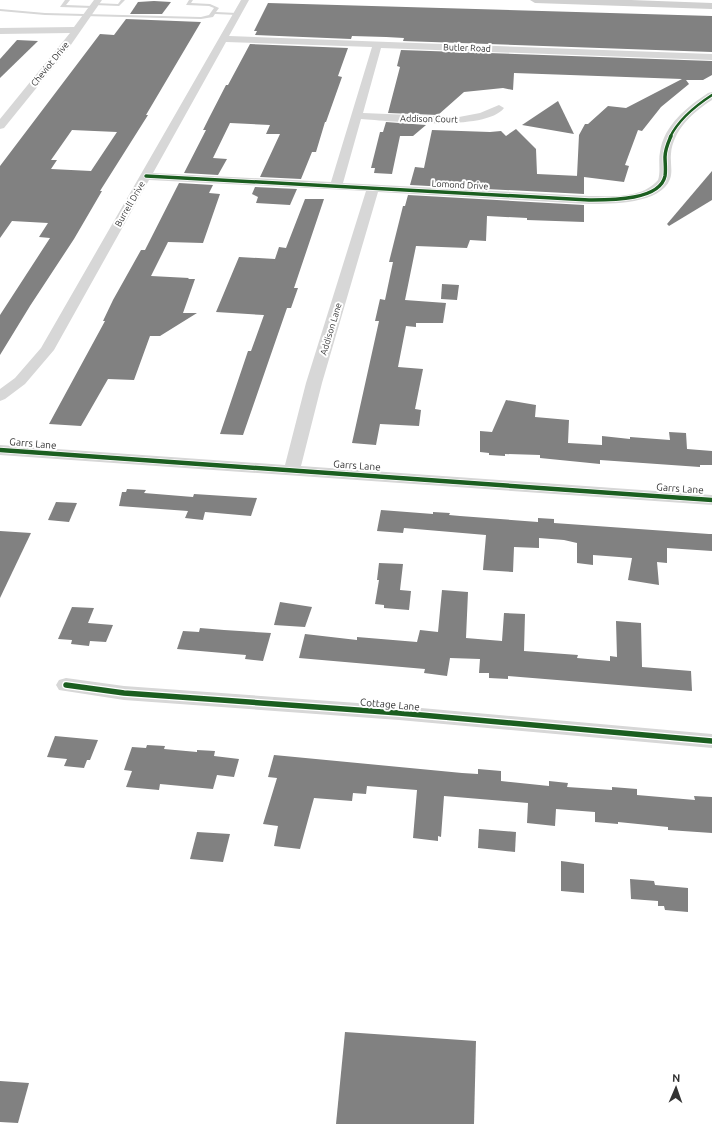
<svg xmlns="http://www.w3.org/2000/svg" width="712" height="1124" viewBox="0 0 712 1124" font-family="Ubuntu,sans-serif">
<style>
.building{fill:#818181;fill-rule:evenodd}
.lines{fill:none;stroke-linecap:round;stroke-linejoin:round}
.service{fill:#d7d7d7;fill-rule:evenodd}
.minor{fill:#d7d7d7;fill-rule:evenodd}
.secondary{fill:#d0d0d0;fill-rule:evenodd}
.cycleway-far3-casing{stroke:#fff;stroke-width:4}
.cycleway-far2-casing{stroke:#fff;stroke-width:5}
.cycleway-far1-casing{stroke:#fff;stroke-width:6}
.cycleway-casing{stroke:#fff;stroke-width:8}
.cycleway-far3{stroke:#1b5e20;stroke-width:2.5}
.cycleway-far2{stroke:#1b5e20;stroke-width:3.5}
.cycleway-far1{stroke:#1b5e20;stroke-width:4.5}
.cycleway{stroke:#1b5e20;stroke-width:5.5}
.labels{text-anchor:middle;stroke-width:4;stroke-linejoin:round;paint-order:stroke}
.far-street-label{font-size:9px;fill:#333;stroke:#fff}
.street-label{font-size:10px;fill:#333;stroke:#fff}
</style>
<rect width="100%" height="100%" fill="#fff"/>
<g class="building">
<path d="M 154,1 L 171,2 L 162,14 L 130,14 L 138,2 Z"/>
<path d="M 268,3 L 712,16 L 712,52 L 403,41 L 404,38 L 386,37 L 352,36 L 351,39 L 255,35 L 257,31 L 254,31 Z"/>
<path d="M 126,19 L 201,22 L 146,115 L 148,115 L 100,191 L 102,191 L 74,239 L 30,306 L 0,355 L 0,315 L 50,238 L 39,237 L 48,223 L 12,221 L 0,238 L 0,166 L 100,34 L 114,35 ZM 72,130 L 117,132 L 91,171 L 51,169 L 57,160 L 51,160 Z"/>
<path d="M 17,40 L 38,41 L 0,78 L 0,59 Z"/>
<path d="M 250,44 L 348,48 L 338,76 L 342,77 L 326,122 L 325,122 L 316,152 L 312,152 L 301,179 L 260,177 L 280,134 L 266,134 L 270,125 L 230,123 L 213,158 L 227,159 L 218,175 L 184,173 L 206,130 L 203,130 L 209,118 L 226,85 L 228,85 Z"/>
<path d="M 401,50 L 712,61 L 712,75 L 703,80 L 686,80 L 689,84 L 661,107 L 642,131 L 638,130 L 625,165 L 629,166 L 624,182 L 584,177 L 584,194 L 410,185 L 415,167 L 424,168 L 432,130 L 490,132 L 501,131 L 506,136 L 516,129 L 536,149 L 537,174 L 579,176 L 577,176 L 579,135 L 585,124 L 588,124 L 608,106 L 626,108 L 682,79 L 514,73 L 513,90 L 503,88 L 464,92 L 438,115 L 388,113 L 400,67 L 397,66 Z"/>
<path d="M 558,101 L 574,134 L 522,125 Z"/>
<path d="M 386,122 L 426,125 L 413,136 L 400,136 L 392,174 L 374,173 L 375,168 L 371,168 L 380,132 L 383,132 Z"/>
<path d="M 712,171 L 712,200 L 669,226 L 667,224 Z"/>
<path d="M 179,183 L 213,185 L 209,193 L 220,194 L 203,243 L 168,242 L 151,276 L 189,278 L 188,279 L 195,279 L 183,313 L 197,313 L 160,336 L 150,336 L 134,380 L 108,379 L 81,426 L 49,424 L 105,321 L 103,321 L 113,300 L 141,250 L 145,250 Z"/>
<path d="M 255,187 L 297,189 L 290,205 L 256,203 L 258,197 L 252,194 Z"/>
<path d="M 408,195 L 584,205 L 584,222 L 527,220 L 527,218 L 487,216 L 486,241 L 470,240 L 467,248 L 416,246 L 405,300 L 446,303 L 443,323 L 416,323 L 416,327 L 406,326 L 398,367 L 423,369 L 415,409 L 421,410 L 419,426 L 380,424 L 376,445 L 352,443 L 379,321 L 375,321 L 380,299 L 385,300 L 393,262 L 389,262 L 403,206 L 405,206 Z"/>
<path d="M 305,199 L 324,199 L 294,288 L 298,288 L 291,308 L 287,308 L 243,435 L 220,434 L 248,351 L 251,351 L 264,315 L 216,312 L 239,257 L 275,259 L 279,247 L 286,248 Z"/>
<path d="M 442,284 L 459,285 L 457,300 L 441,299 Z"/>
<path d="M 506,400 L 536,405 L 535,417 L 569,420 L 568,443 L 602,445 L 602,436 L 630,439 L 630,437 L 670,440 L 669,432 L 686,433 L 687,449 L 712,451 L 712,465 L 700,465 L 700,467 L 600,460 L 600,464 L 540,458 L 540,455 L 505,454 L 505,456 L 489,455 L 489,453 L 480,452 L 480,431 L 492,432 Z"/>
<path d="M 127,489 L 146,490 L 144,493 L 193,497 L 194,494 L 257,498 L 251,516 L 205,512 L 203,520 L 185,518 L 188,511 L 119,506 L 122,492 L 126,492 Z"/>
<path d="M 56,502 L 77,503 L 69,522 L 48,520 Z"/>
<path d="M 381,510 L 433,514 L 433,512 L 450,513 L 449,515 L 460,516 L 538,522 L 538,518 L 554,519 L 554,523 L 709,534 L 712,534 L 712,551 L 667,548 L 667,563 L 657,562 L 659,585 L 628,580 L 632,558 L 593,555 L 593,565 L 577,563 L 577,543 L 564,540 L 539,538 L 539,548 L 514,547 L 513,572 L 483,570 L 486,535 L 404,528 L 403,533 L 377,531 Z"/>
<path d="M 0,531 L 31,533 L 0,598 Z"/>
<path d="M 379,563 L 403,564 L 400,590 L 411,591 L 409,610 L 384,608 L 384,605 L 375,604 L 379,580 L 377,580 Z"/>
<path d="M 442,590 L 468,592 L 466,638 L 502,641 L 504,613 L 525,614 L 524,651 L 578,655 L 577,658 L 610,661 L 610,656 L 617,657 L 616,621 L 641,623 L 642,667 L 691,671 L 692,691 L 508,676 L 508,679 L 489,678 L 489,673 L 479,673 L 480,659 L 450,658 L 447,676 L 424,673 L 425,669 L 299,658 L 305,634 L 357,640 L 357,637 L 417,642 L 420,630 L 438,632 Z"/>
<path d="M 280,602 L 312,607 L 305,627 L 274,625 Z"/>
<path d="M 72,607 L 94,608 L 88,623 L 113,625 L 106,642 L 90,641 L 89,646 L 71,644 L 72,640 L 58,639 Z"/>
<path d="M 200,628 L 224,630 L 271,633 L 263,661 L 245,659 L 246,655 L 177,649 L 183,631 L 199,632 Z"/>
<path d="M 55,736 L 98,740 L 90,760 L 87,760 L 84,768 L 64,766 L 67,759 L 47,757 Z"/>
<path d="M 147,745 L 165,746 L 164,749 L 197,752 L 197,750 L 215,751 L 214,756 L 239,759 L 234,777 L 217,775 L 213,789 L 160,784 L 159,790 L 126,787 L 132,771 L 124,770 L 132,747 L 146,748 Z"/>
<path d="M 274,755 L 462,773 L 478,774 L 478,769 L 501,771 L 501,781 L 549,786 L 549,781 L 568,783 L 567,787 L 612,790 L 612,787 L 637,789 L 637,795 L 695,800 L 694,796 L 712,797 L 712,833 L 668,830 L 668,827 L 618,822 L 618,824 L 595,822 L 595,812 L 556,809 L 555,826 L 527,823 L 528,803 L 444,796 L 441,837 L 438,836 L 438,841 L 413,838 L 417,790 L 367,786 L 366,794 L 353,793 L 352,801 L 314,798 L 300,849 L 274,846 L 278,826 L 263,824 L 277,778 L 268,777 Z"/>
<path d="M 479,829 L 516,832 L 515,852 L 478,848 Z"/>
<path d="M 197,832 L 230,834 L 223,862 L 190,859 Z"/>
<path d="M 561,861 L 584,864 L 584,893 L 561,891 Z"/>
<path d="M 630,879 L 654,881 L 655,885 L 688,888 L 688,912 L 665,910 L 664,906 L 658,906 L 658,901 L 631,899 Z"/>
<path d="M 345,1032 L 476,1041 L 474,1124 L 336,1124 Z"/>
<path d="M 0,1081 L 29,1083 L 18,1123 L 0,1122 Z"/>
</g>
<g class="lines">
<g class="service">
<path d="M 65,0 L 70,0 L 66,5 L 92,6 L 94,7 L 92,8 L 60,7 Z"/>
<path d="M 121,0 L 125,0 L 119,6 L 94,5 L 92,4 L 94,3 L 118,4 Z"/>
<path d="M 189,0 L 193,0 L 191,3 L 210,4 L 219,8 L 216,12 L 237,13 L 239,14 L 237,15 L 215,14 L 213,17 L 201,19 L 45,15 L 0,11 L 0,9 L 45,13 L 201,17 L 209,15 L 214,8 L 209,6 L 186,5 Z"/>
</g>
<g class="minor">
<path d="M 94,0 L 102,0 L 68,49 L 4,128 L 0,129 L 0,119 L 70,33 L 0,34 L 0,28 L 74,27 Z"/>
<path d="M 241,0 L 249,0 L 229,36 L 712,54 L 712,60 L 381,48 L 363,113 L 459,117 L 480,113 L 499,105 L 504,108 C 486,132 390,121 361,119 L 343,183 L 589,196 C 612,196 642,199 658,180 C 661,171 658,161 660,152 C 664,125 687,107 708,93 L 712,92 L 712,100 C 693,112 673,130 671,154 C 670,162 673,171 670,179 C 661,204 611,204 589,204 L 378,192 L 322,383 L 301,466 L 712,495 L 712,505 L 0,455 L 0,445 L 285,465 L 306,383 L 366,191 L 149,180 L 54,350 L 25,384 L 5,399 L 0,401 L 0,389 L 15,378 L 41,348 ZM 226,42 L 372,47 L 331,182 L 153,173 Z"/>
<path d="M 66,678 L 124,686 L 399,706 L 712,734 L 712,748 L 399,720 L 124,700 L 59,690 L 56,685 L 59,680 Z"/>
</g>
<path class="secondary" d="M 530,0 L 631,0 L 712,3 L 712,9 L 535,3 Z"/>
<defs>
<path id="cycleway-far3" d="M 670,137 C 679,119 695,106 712,95"/>
<path id="cycleway-far2" d="M 146,176 L 589,200 C 608,200 660,201 665,176 C 666,170 665,163 665,157 C 665,149 668,143 671,136"/>
<path id="cycleway-far1" d="M 0,450 L 712,500"/>
<path id="cycleway" d="M 66,685 L 124,693 L 399,713 L 712,741"/>
</defs>
<use href="#cycleway-far3" class="cycleway-far3-casing"/>
<use href="#cycleway-far2" class="cycleway-far2-casing"/>
<use href="#cycleway-far1" class="cycleway-far1-casing"/>
<use href="#cycleway" class="cycleway-casing"/>
<use href="#cycleway-far3" class="cycleway-far3"/>
<use href="#cycleway-far2" class="cycleway-far2"/>
<use href="#cycleway-far1" class="cycleway-far1"/>
<use href="#cycleway" class="cycleway"/>
</g>
<g class="labels">
<g class="far-street-label">
<text transform="translate(467 48) rotate(2)" y="3">Butler Road</text>
<text transform="translate(50 64) rotate(-51)" y="3">Cheviot Drive</text>
<text transform="translate(429 119) rotate(1)" y="3">Addison Court</text>
<text transform="translate(460 185) rotate(3)" y="3">Lomond Drive</text>
<text transform="translate(130 204) rotate(-60)" y="3">Burrell Drive</text>
<text transform="translate(331 329) rotate(-73)" y="3">Addison Lane</text>
</g>
<g class="street-label">
<text transform="translate(33 443) rotate(5)" y="4">Garrs Lane</text>
<text transform="translate(357 465) rotate(4)" y="4">Garrs Lane</text>
<text transform="translate(680 488) rotate(4)" y="4">Garrs Lane</text>
<text transform="translate(390 704) rotate(5)" y="4">Cottage Lane</text>
</g>
</g>
<g transform="translate(676 1088) rotate(2)" stroke="#ffffff" stroke-width="3" paint-order="stroke">
<path d="M0-3L7 15L0 10L-7 15Z" fill="#333333"/>
<text y="-6" font-size="11" font-weight="bold" text-anchor="middle" fill="#333333">N</text>
</g>
</svg>
